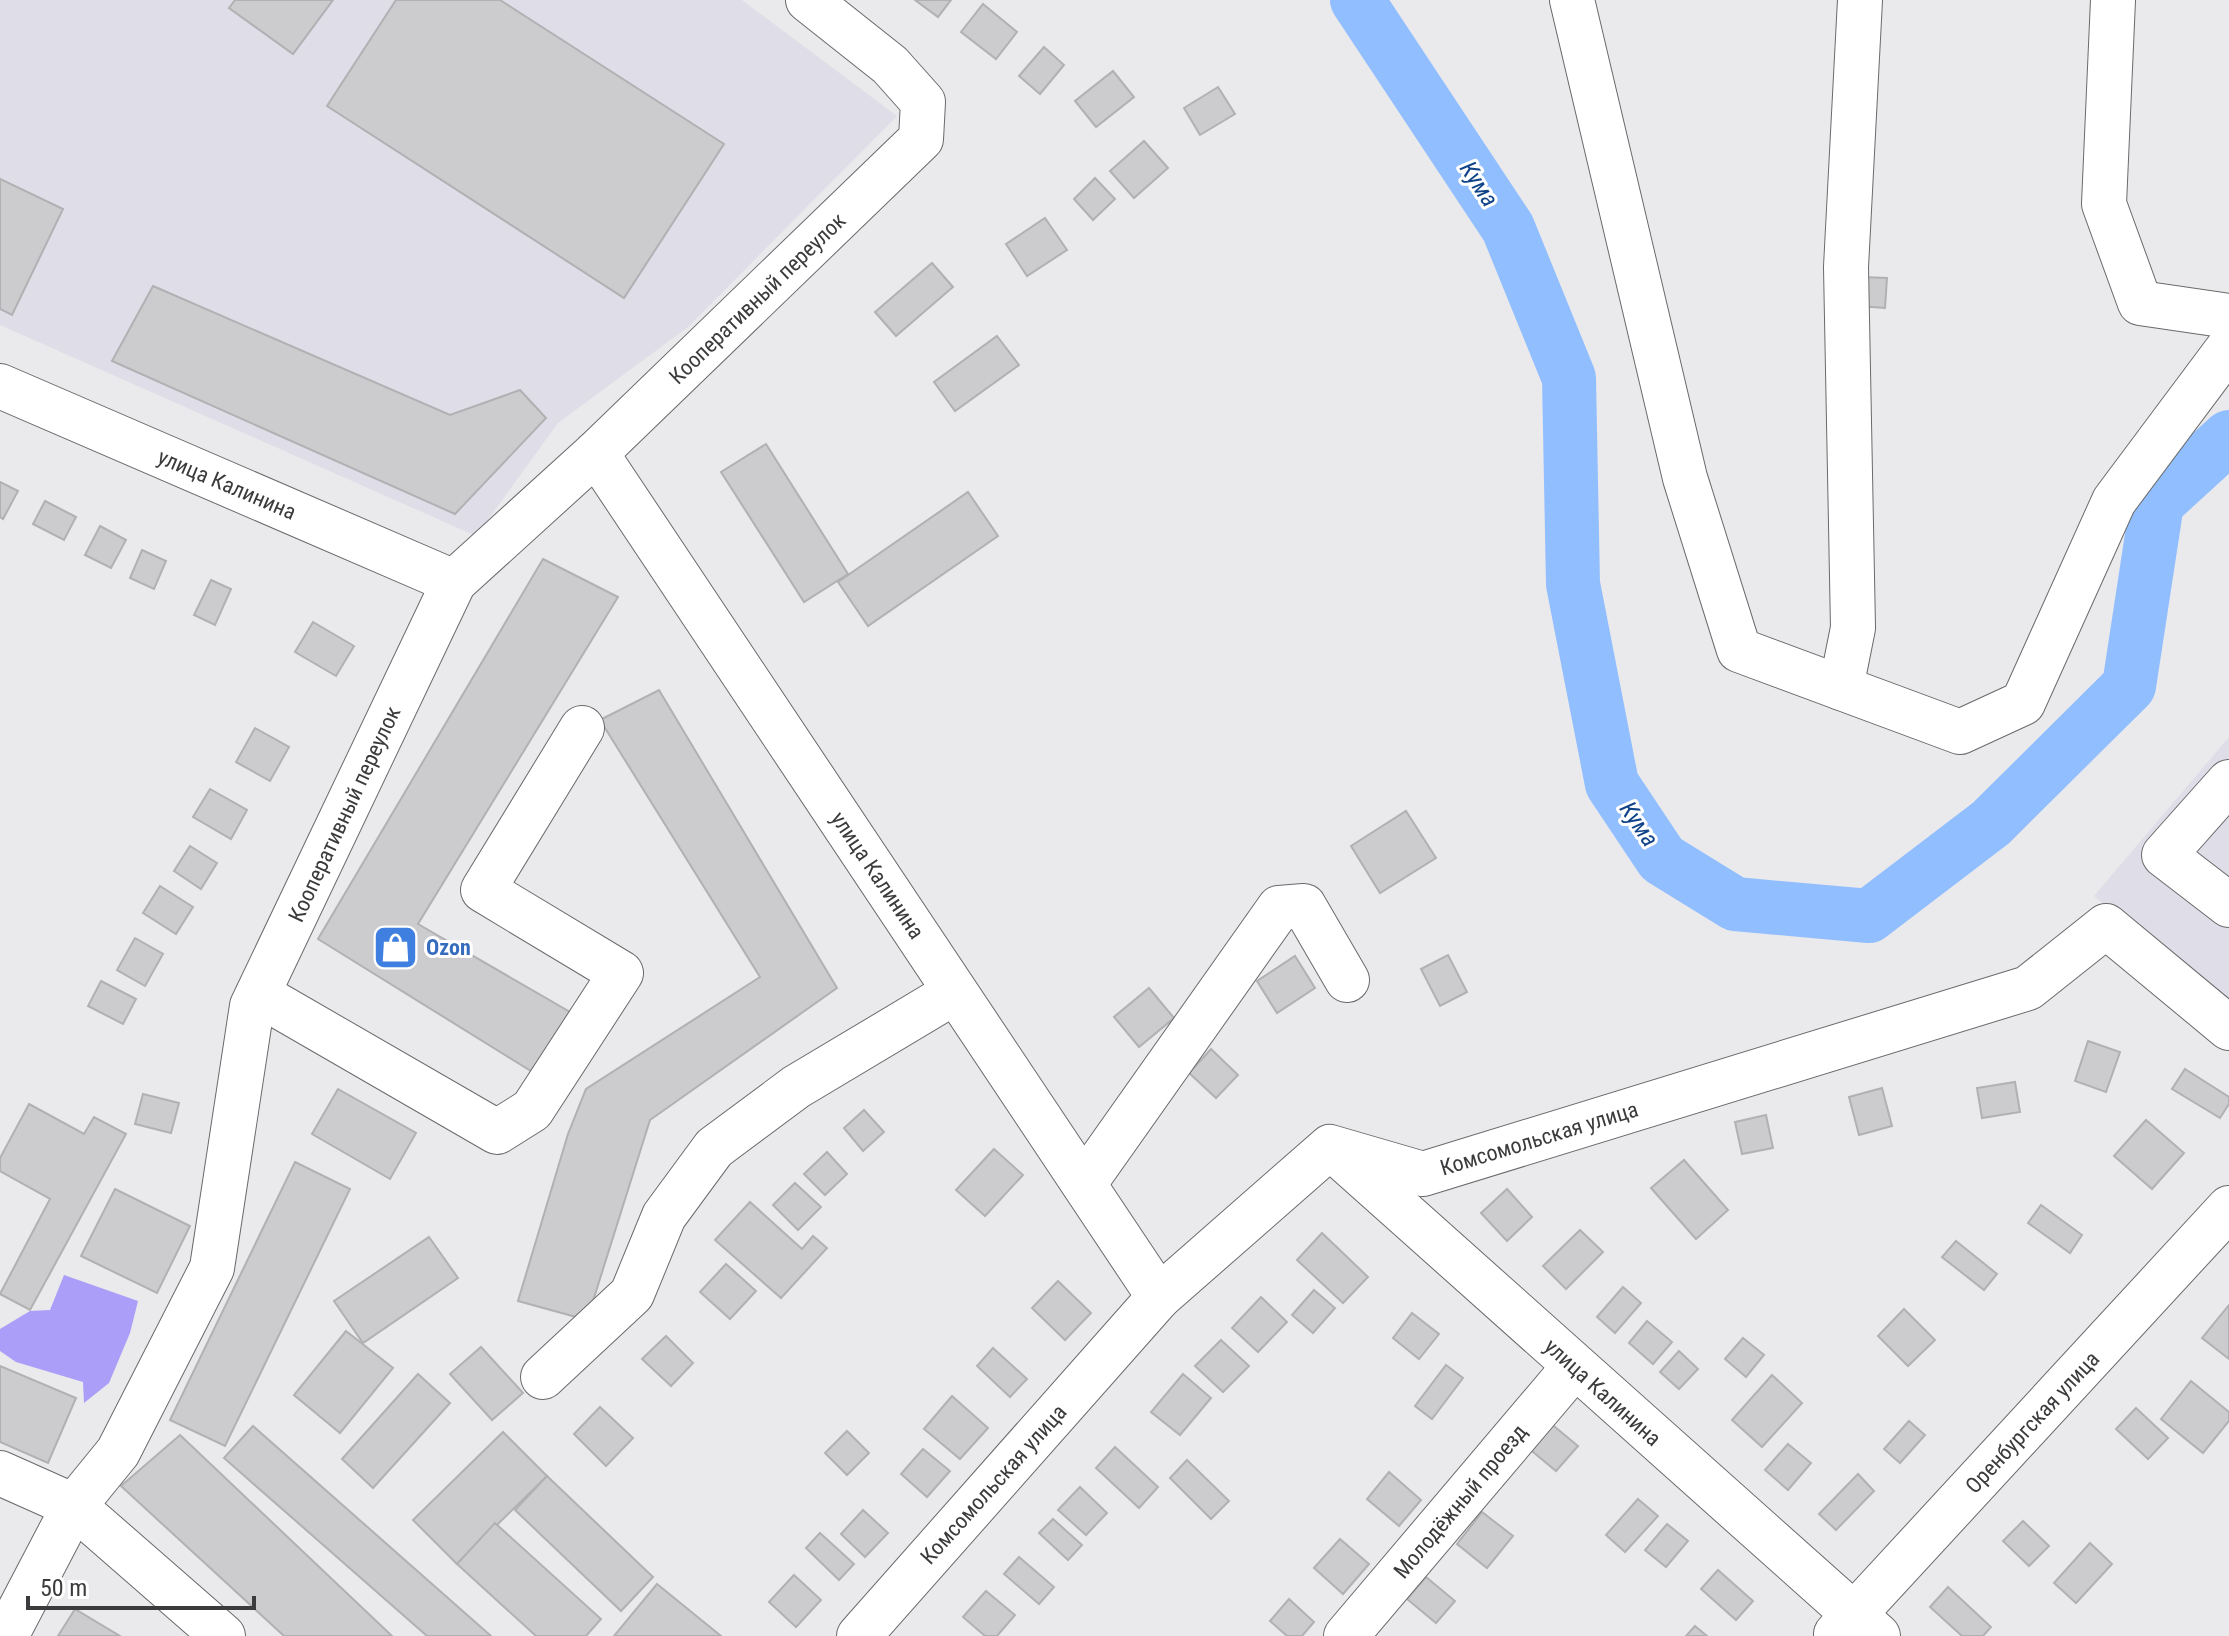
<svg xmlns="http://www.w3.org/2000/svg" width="2229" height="1636" viewBox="0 0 2229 1636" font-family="'Roboto Condensed',sans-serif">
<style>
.built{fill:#dfdee8}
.forest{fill:#aa9ef9}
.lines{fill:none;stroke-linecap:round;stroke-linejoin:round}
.river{stroke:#91befe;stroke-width:54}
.building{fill:#cccbcd;stroke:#b1b0b3;stroke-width:2}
.minor-casing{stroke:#6a6a6c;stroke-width:46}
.minor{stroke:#fff;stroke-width:44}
.labels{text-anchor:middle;stroke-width:6;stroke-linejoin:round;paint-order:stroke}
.street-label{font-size:22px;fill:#3b3b3d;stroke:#fff}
.shop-label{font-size:22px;font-weight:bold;fill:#366cbe;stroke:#fff;text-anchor:start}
.water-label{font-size:24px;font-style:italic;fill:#0f4388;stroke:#fff}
</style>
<rect width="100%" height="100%" fill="#eae9ec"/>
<g class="built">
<path d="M 0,0 L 742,0 L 897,116 L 688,327 L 558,423 L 476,536 L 0,325 Z"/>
<path d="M 2229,737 L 2229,1004 L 2094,896 Z"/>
</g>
<path class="forest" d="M 64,1275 L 138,1301 L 130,1333 L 109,1383 L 84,1403 L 83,1382 L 16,1362 L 0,1351 L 0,1329 L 30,1311 L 50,1310 Z"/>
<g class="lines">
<path class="river" d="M 1357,0 L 1508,228 L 1569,378 L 1573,584 L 1612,784 L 1662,859 L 1735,904 L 1869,916 L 1991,823 L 2129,686 L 2157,503 L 2229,437"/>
</g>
<g class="building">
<path d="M 235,0 L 333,0 L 293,54 L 229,8 Z"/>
<path d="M 396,0 L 500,0 L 724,144 L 624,298 L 327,106 Z"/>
<path d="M 915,0 L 951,0 L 938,17 Z"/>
<path d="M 983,4 L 1017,32 L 996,59 L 961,32 Z"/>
<path d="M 1044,47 L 1064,65 L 1040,94 L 1019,76 Z"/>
<path d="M 1113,71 L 1134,97 L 1096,127 L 1075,101 Z"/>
<path d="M 1218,87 L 1235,114 L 1200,135 L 1184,108 Z"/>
<path d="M 1144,141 L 1168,168 L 1134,198 L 1110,171 Z"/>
<path d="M 1095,178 L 1115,199 L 1093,220 L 1074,199 Z"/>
<path d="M 0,179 L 63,209 L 12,315 L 0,309 Z"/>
<path d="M 1045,218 L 1067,250 L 1027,276 L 1006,244 Z"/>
<path d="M 932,263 L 953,287 L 896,336 L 875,312 Z"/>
<path d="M 1861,277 L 1887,278 L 1885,308 L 1858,306 Z"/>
<path d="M 153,286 L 450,415 L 520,390 L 546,418 L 455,514 L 112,361 Z"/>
<path d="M 997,336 L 1019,365 L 955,411 L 934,382 Z"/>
<path d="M 766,444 L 848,574 L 804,602 L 721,472 Z"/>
<path d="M 0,482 L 18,491 L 3,519 L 0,517 Z"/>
<path d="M 968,492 L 998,536 L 868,626 L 838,582 Z"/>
<path d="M 45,501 L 76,517 L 64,540 L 33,524 Z"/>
<path d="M 100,526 L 126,540 L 111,568 L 85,555 Z"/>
<path d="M 142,550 L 166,561 L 154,589 L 130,578 Z"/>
<path d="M 543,559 L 618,597 L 418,924 L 577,1016 L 534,1073 L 318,939 Z"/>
<path d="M 211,580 L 231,589 L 215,625 L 194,615 Z"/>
<path d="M 313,622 L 354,646 L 336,676 L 295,652 Z"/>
<path d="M 659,690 L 837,988 L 650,1120 L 587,1320 L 518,1301 L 568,1134 L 586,1089 L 760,977 L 600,720 Z"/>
<path d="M 255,728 L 289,747 L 270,781 L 236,762 Z"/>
<path d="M 210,789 L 247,810 L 231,839 L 193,817 Z"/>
<path d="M 1406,811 L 1436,858 L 1380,893 L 1351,846 Z"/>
<path d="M 190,846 L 217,863 L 201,889 L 174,871 Z"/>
<path d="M 160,886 L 193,907 L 176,934 L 143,913 Z"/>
<path d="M 135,938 L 163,954 L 145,986 L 117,970 Z"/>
<path d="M 1448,955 L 1467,992 L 1440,1006 L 1421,969 Z"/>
<path d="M 1295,956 L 1315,988 L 1277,1013 L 1257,981 Z"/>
<path d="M 101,981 L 136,999 L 123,1024 L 88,1006 Z"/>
<path d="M 1149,988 L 1174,1018 L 1139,1047 L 1114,1017 Z"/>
<path d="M 2088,1041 L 2120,1052 L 2106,1092 L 2075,1081 Z"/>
<path d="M 1211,1049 L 1238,1075 L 1216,1098 L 1189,1073 Z"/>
<path d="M 2185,1069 L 2229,1097 L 2229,1104 L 2220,1118 L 2172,1089 Z"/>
<path d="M 2015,1082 L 2020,1112 L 1982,1118 L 1977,1088 Z"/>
<path d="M 1882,1088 L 1892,1126 L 1859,1135 L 1849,1097 Z"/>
<path d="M 338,1089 L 416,1133 L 390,1179 L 312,1134 Z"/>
<path d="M 143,1094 L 179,1103 L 171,1133 L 135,1124 Z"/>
<path d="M 29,1104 L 84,1134 L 94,1117 L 126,1134 L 30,1310 L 0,1294 L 50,1199 L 0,1171 L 0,1158 Z"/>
<path d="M 864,1110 L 884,1132 L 863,1151 L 844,1128 Z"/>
<path d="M 1766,1115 L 1773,1148 L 1742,1154 L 1735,1122 Z"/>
<path d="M 2146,1120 L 2184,1153 L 2152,1189 L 2114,1156 Z"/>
<path d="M 994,1149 L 1023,1175 L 985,1216 L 956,1190 Z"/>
<path d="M 827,1152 L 847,1174 L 825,1195 L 804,1174 Z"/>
<path d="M 1684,1160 L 1728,1210 L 1696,1239 L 1651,1188 Z"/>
<path d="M 295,1162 L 350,1189 L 225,1446 L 170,1420 Z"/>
<path d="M 795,1183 L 821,1207 L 798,1230 L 773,1205 Z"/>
<path d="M 115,1189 L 190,1226 L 157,1293 L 81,1256 Z"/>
<path d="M 1507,1189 L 1532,1217 L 1507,1241 L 1481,1213 Z"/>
<path d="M 750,1202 L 802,1249 L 813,1236 L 827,1248 L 781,1298 L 715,1240 Z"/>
<path d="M 2041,1205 L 2082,1235 L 2070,1253 L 2028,1223 Z"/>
<path d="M 1580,1230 L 1603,1252 L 1566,1289 L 1543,1266 Z"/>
<path d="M 1322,1233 L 1368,1277 L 1343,1303 L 1297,1260 Z"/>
<path d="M 429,1237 L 458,1278 L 363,1343 L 334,1301 Z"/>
<path d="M 1956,1241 L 1997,1274 L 1984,1290 L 1942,1257 Z"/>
<path d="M 726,1264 L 756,1291 L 730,1319 L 700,1292 Z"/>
<path d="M 1058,1281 L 1091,1313 L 1065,1340 L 1032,1308 Z"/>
<path d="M 1623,1287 L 1641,1303 L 1615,1333 L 1597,1317 Z"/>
<path d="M 1314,1290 L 1335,1308 L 1313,1333 L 1292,1315 Z"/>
<path d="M 1261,1297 L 1287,1322 L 1258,1352 L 1232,1328 Z"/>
<path d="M 2229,1305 L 2229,1359 L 2202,1338 Z"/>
<path d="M 1904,1309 L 1935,1340 L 1908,1366 L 1878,1336 Z"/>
<path d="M 1412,1313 L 1439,1334 L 1419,1359 L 1393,1338 Z"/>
<path d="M 1647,1321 L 1672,1342 L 1653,1364 L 1629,1343 Z"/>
<path d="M 346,1331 L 393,1368 L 340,1433 L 294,1395 Z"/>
<path d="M 666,1336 L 693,1363 L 671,1386 L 642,1359 Z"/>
<path d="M 1743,1338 L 1764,1355 L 1746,1377 L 1725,1359 Z"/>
<path d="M 1221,1340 L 1249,1366 L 1223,1392 L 1195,1366 Z"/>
<path d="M 481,1347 L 523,1393 L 492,1420 L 450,1374 Z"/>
<path d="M 993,1348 L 1027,1379 L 1010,1397 L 977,1366 Z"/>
<path d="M 1679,1351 L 1698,1369 L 1679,1389 L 1660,1372 Z"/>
<path d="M 1446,1365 L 1463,1378 L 1432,1419 L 1415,1406 Z"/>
<path d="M 0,1366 L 76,1398 L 48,1463 L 0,1442 Z"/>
<path d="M 418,1374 L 450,1403 L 373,1488 L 342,1459 Z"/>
<path d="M 1183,1374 L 1211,1398 L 1180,1435 L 1151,1412 Z"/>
<path d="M 1772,1375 L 1802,1403 L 1762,1447 L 1732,1420 Z"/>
<path d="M 2191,1381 L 2229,1412 L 2229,1421 L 2203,1453 L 2161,1419 Z"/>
<path d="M 952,1396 L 988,1428 L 960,1459 L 924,1429 Z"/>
<path d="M 600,1407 L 633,1438 L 606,1466 L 574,1434 Z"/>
<path d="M 2136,1408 L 2168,1438 L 2148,1459 L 2116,1429 Z"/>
<path d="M 1909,1421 L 1925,1435 L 1900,1463 L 1884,1449 Z"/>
<path d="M 1549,1422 L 1578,1446 L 1556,1471 L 1527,1447 Z"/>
<path d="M 253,1426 L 491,1636 L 427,1636 L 224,1458 Z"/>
<path d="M 847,1431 L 869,1453 L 847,1475 L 825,1453 Z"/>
<path d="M 503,1432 L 547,1476 L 457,1564 L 413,1520 Z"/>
<path d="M 180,1435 L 392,1636 L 284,1636 L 121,1486 Z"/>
<path d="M 1788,1444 L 1811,1463 L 1788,1490 L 1765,1470 Z"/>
<path d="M 1115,1447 L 1158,1487 L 1139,1508 L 1096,1468 Z"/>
<path d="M 923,1449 L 950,1471 L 927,1497 L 901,1474 Z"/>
<path d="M 1187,1460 L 1229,1501 L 1211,1519 L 1170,1478 Z"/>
<path d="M 1389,1472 L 1421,1500 L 1399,1526 L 1367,1499 Z"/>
<path d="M 1858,1474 L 1874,1491 L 1836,1530 L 1819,1514 Z"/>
<path d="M 547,1476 L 653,1577 L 621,1611 L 515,1510 Z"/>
<path d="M 1080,1487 L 1107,1513 L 1086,1535 L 1058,1510 Z"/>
<path d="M 1638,1499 L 1658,1516 L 1625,1552 L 1606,1535 Z"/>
<path d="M 863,1510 L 888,1533 L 865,1557 L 841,1534 Z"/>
<path d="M 1482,1512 L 1513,1536 L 1487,1568 L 1457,1544 Z"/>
<path d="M 1053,1519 L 1082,1545 L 1068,1560 L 1039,1533 Z"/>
<path d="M 2023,1521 L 2049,1546 L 2029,1566 L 2003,1541 Z"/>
<path d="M 495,1523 L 601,1619 L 586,1636 L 536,1636 L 457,1564 Z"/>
<path d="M 1667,1524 L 1688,1541 L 1666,1567 L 1645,1550 Z"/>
<path d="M 820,1533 L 854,1564 L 839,1580 L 806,1548 Z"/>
<path d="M 1340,1539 L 1369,1564 L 1343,1594 L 1314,1568 Z"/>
<path d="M 2090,1543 L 2112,1564 L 2076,1603 L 2054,1583 Z"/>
<path d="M 1019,1557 L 1054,1587 L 1039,1604 L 1004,1574 Z"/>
<path d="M 1718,1570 L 1753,1601 L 1736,1620 L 1701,1589 Z"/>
<path d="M 794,1575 L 821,1600 L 796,1627 L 769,1602 Z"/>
<path d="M 1426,1577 L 1455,1601 L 1436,1623 L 1407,1599 Z"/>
<path d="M 657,1584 L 721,1636 L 614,1636 Z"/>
<path d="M 1948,1587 L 1991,1627 L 1983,1636 L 1962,1636 L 1930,1607 Z"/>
<path d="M 986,1591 L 1015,1615 L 997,1636 L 985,1636 L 963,1617 Z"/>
<path d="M 1289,1599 L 1314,1622 L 1302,1636 L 1287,1636 L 1270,1621 Z"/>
<path d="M 75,1609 L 120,1636 L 58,1636 Z"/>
<path d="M 1695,1626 L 1707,1636 L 1686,1636 Z"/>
</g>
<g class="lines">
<defs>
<g id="minor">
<path d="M 1572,0 L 1685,478 L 1739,650 L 1960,732 L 2023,703 L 2114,501 L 2229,347"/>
<path d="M 2113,0 L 2104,204 L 2140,303 L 2229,316"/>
<path d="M 0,386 L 454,582"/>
<path d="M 596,453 L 1159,1297"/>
<path d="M 1841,688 L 1853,628 L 1846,267 L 1860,0"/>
<path d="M 2229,782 L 2164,855 L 2229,905"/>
<path d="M 258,994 L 497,1132 L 532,1110 L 621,973 L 483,890 L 582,728"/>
<path d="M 1338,1154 L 1878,1636"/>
<path d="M 1084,1184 L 1279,908 L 1304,906 L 1347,980"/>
<path d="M 543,1377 L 632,1294 L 664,1216 L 714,1148 L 796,1087 L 955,992"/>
<path d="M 0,1473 L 74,1506 L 223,1636"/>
<path d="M 1836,1634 L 2229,1208"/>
<path d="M 6,1636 L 74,1506 L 118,1452 L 212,1268 L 252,1006 L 454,582 L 596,453 L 921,139 L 923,102 L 890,65 L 808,0"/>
<path d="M 859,1636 L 1159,1297 L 1330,1147 L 1423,1174 L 2028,988 L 2106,926 L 2229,1028"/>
<path d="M 1346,1636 L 1574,1367"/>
</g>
</defs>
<use href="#minor" class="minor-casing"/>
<use href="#minor" class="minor"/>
</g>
<defs>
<symbol id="shop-square" viewBox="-11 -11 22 22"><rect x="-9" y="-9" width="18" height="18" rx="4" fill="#3f7fe0" stroke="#fff"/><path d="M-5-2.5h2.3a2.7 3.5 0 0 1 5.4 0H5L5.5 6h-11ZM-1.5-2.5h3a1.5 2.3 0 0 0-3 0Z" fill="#fff"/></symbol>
</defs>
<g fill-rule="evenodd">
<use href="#shop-square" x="370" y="922" width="51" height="51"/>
</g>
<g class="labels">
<g class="street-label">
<text transform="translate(757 298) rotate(-44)" y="8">Кооперативный переулок</text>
<text transform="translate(227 484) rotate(23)" y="8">улица Калинина</text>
<text transform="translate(344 814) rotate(-65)" y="8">Кооперативный переулок</text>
<text transform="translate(878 875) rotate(56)" y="8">улица Калинина</text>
<text transform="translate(1539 1138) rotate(-17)" y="8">Комсомольская улица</text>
<text transform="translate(1603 1392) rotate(42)" y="8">улица Калинина</text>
<text transform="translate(2032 1422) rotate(-47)" y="8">Оренбургская улица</text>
<text transform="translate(993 1484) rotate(-48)" y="8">Комсомольская улица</text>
<text transform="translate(1460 1501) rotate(-50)" y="8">Молодёжный проезд</text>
</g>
<g class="shop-label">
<text x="426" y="955">Ozon</text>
</g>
<g class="water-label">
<text transform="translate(1479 184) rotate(57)" y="8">Кума</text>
<text transform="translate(1639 824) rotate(56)" y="8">Кума</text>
</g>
</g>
<path d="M28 1596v12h226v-12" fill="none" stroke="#3b3b3d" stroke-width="4"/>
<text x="40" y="1596" font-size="24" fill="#3b3b3d" stroke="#ffffff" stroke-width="6" paint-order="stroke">50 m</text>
</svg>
